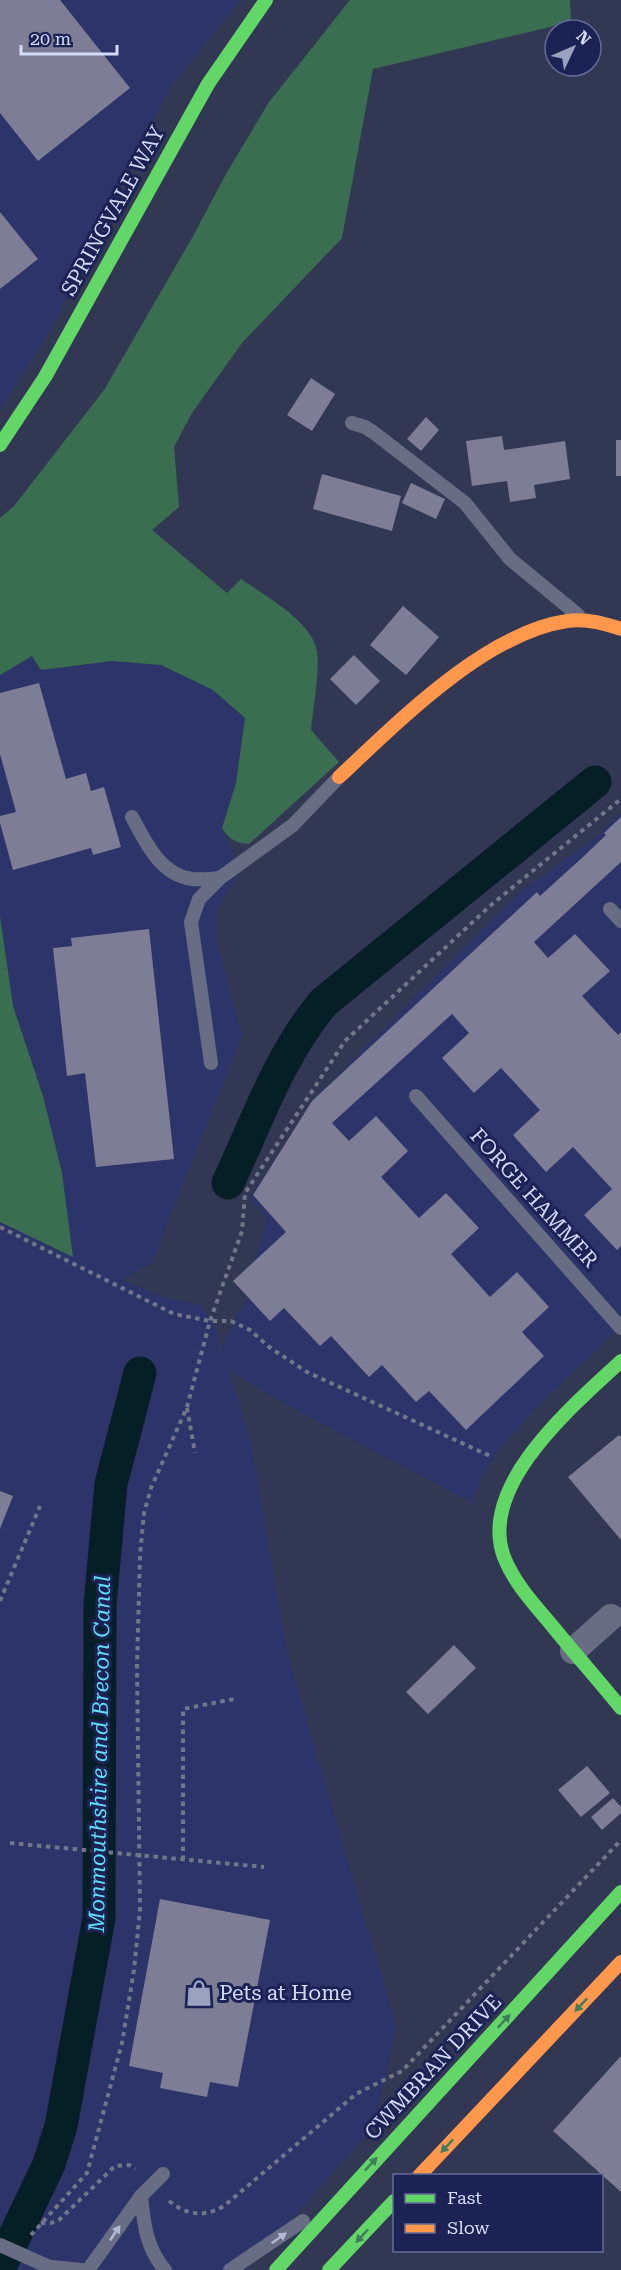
<svg xmlns="http://www.w3.org/2000/svg" width="621" height="2270" viewBox="0 0 621 2270" font-family="'Roboto Serif',serif">
<style>
.built{fill:#2c346a}
.forest{fill:#3a6e50}
.lines{fill:none;stroke-linecap:round;stroke-linejoin:round}
.canal{stroke:#061f27;stroke-width:33}
.building{fill:#7e7d96}
.path{stroke:#717689;stroke-width:4;stroke-dasharray:4.5 4.5;stroke-linecap:butt}
.lane{stroke:#696d83;stroke-width:14}
.street{stroke:#696d83;stroke-width:26}
.fast{stroke:#63d668;stroke-width:14}
.slow{stroke:#ff974d;stroke-width:14}
.oneway{fill:#407c5e}
.oneway2{fill:#b2bad6}
.labels{text-anchor:middle;stroke-width:6;stroke-linejoin:round;paint-order:stroke}
.street-label{font-size:21px;fill:#d2dbfa;stroke:#1c2254}
.poi-label{font-size:21px;fill:#d2dbfa;stroke:#1c2254;text-anchor:start}
.water-label{font-size:22px;font-style:italic;fill:#5ddef9;stroke:#1c2254}
</style>
<rect width="100%" height="100%" fill="#323753"/>
<g class="built">
<path d="M 0,0 L 240,0 L 170,87 L 55,322 L 0,410 Z"/>
<path d="M 32,656 L 41,670 L 112,661 L 161,665 L 213,690 L 245,718 L 236,783 L 222,827 L 240,872 L 217,909 L 216,940 L 242,1035 L 152,1262 L 122,1280 L 160,1296 L 202,1306 L 219,1333 L 216,1357 L 247,1297 L 233,1281 L 254,1261 L 267,1218 L 250,1198 L 312,1101 L 520,892 L 599,835 L 621,813 L 621,1326 L 540,1404 L 499,1449 L 484,1472 L 474,1494 L 473,1503 L 283,1403 L 228,1369 L 251,1442 L 287,1652 L 396,2026 L 388,2070 L 371,2129 L 247,2270 L 0,2270 L 0,1222 L 73,1256 L 43,1096 L 13,1006 L 0,916 L 0,675 Z"/>
</g>
<g class="forest">
<path d="M 350,0 L 570,0 L 571,22 L 373,69 L 342,238 L 242,343 L 192,413 L 174,447 L 179,507 L 152,530 L 227,593 L 241,579 C 264,595 312,621 317,651 C 320,669 313,710 311,730 L 339,762 L 249,844 C 236,843 229,839 222,828 L 236,783 L 245,718 L 213,690 L 161,665 L 112,661 L 41,670 L 32,656 L 0,675 L 0,518 L 14,506 L 104,390 L 192,238 L 226,174 L 269,102 Z"/>
<path d="M 0,916 L 13,1006 L 43,1096 L 62,1173 L 73,1257 L 0,1222 Z"/>
</g>
<g class="lines">
<g class="canal">
<path d="M 228,1183 C 257,1121 280,1054 324,1002 L 595,782"/>
<path d="M 0,2267 L 49,2164 L 61,2126 L 99,1918 L 100,1605 L 111,1484 L 140,1373"/>
</g>
</g>
<g class="building">
<path d="M 0,0 L 60,0 L 130,88 L 38,161 L 0,113 Z"/>
<path d="M 0,212 L 38,259 L 0,289 Z"/>
<path d="M 311,378 L 335,394 L 312,431 L 287,415 Z"/>
<path d="M 426,417 L 439,430 L 421,451 L 407,439 Z"/>
<path d="M 502,436 L 504,450 L 565,441 L 570,479 L 534,485 L 536,498 L 510,502 L 507,481 L 472,486 L 466,441 Z"/>
<rect x="616" y="440" width="5" height="36"/>
<path d="M 322,474 L 401,496 L 392,531 L 313,509 Z"/>
<path d="M 411,483 L 445,499 L 436,519 L 402,503 Z"/>
<path d="M 403,606 L 439,637 L 406,675 L 370,645 Z"/>
<path d="M 354,655 L 380,681 L 356,705 L 330,679 Z"/>
<path d="M 39,683 L 66,779 L 86,773 L 91,791 L 104,787 L 121,847 L 93,855 L 91,848 L 13,870 L 0,823 L 0,816 L 16,812 L 0,754 L 0,693 Z"/>
<path d="M 621,817 L 621,862 L 534,942 L 548,958 L 575,934 L 610,971 L 582,996 L 618,1035 L 621,1032 L 621,1246 L 617,1250 L 584,1215 L 612,1189 L 573,1147 L 546,1172 L 513,1135 L 540,1110 L 501,1068 L 474,1093 L 442,1058 L 469,1033 L 452,1014 L 332,1123 L 349,1141 L 376,1116 L 408,1151 L 381,1177 L 419,1218 L 446,1193 L 479,1228 L 451,1254 L 490,1297 L 517,1272 L 549,1307 L 522,1332 L 544,1356 L 466,1430 L 429,1391 L 416,1402 L 382,1365 L 369,1377 L 331,1336 L 320,1346 L 284,1308 L 270,1321 L 233,1281 L 286,1232 L 253,1195 L 312,1101 L 537,892 L 540,896 L 584,856 L 606,835 L 604,833 Z"/>
<path d="M 149,929 L 174,1159 L 96,1167 L 85,1073 L 67,1076 L 53,948 L 72,946 L 71,938 Z"/>
<path d="M 619,1435 L 621,1437 L 621,1540 L 568,1477 Z"/>
<path d="M 0,1491 L 13,1496 L 0,1529 Z"/>
<path d="M 454,1645 L 476,1668 L 428,1714 L 406,1692 Z"/>
<path d="M 587,1766 L 610,1793 L 581,1817 L 558,1790 Z"/>
<path d="M 613,1798 L 621,1807 L 621,1813 L 602,1830 L 591,1817 Z"/>
<path d="M 160,1899 L 270,1920 L 238,2087 L 210,2082 L 207,2097 L 160,2088 L 163,2073 L 129,2066 Z"/>
<path d="M 621,2056 L 621,2192 L 553,2131 Z"/>
</g>
<g class="lines">
<g class="path">
<path d="M 0,1227 L 174,1314 L 210,1321 L 231,1321 L 250,1330 L 269,1347 L 307,1372 L 490,1456"/>
<path d="M 187,1408 L 195,1453"/>
<path d="M 0,1601 L 40,1506"/>
<path d="M 10,1843 L 264,1867"/>
<path d="M 183,1860 L 183,1709 L 234,1699"/>
<path d="M 169,2201 C 187,2215 203,2218 224,2206 L 356,2094 L 402,2071 L 621,1840"/>
<path d="M 41,2223 L 51,2223 L 59,2220 L 115,2166 L 129,2165 L 135,2169"/>
<path d="M 31,2235 L 87,2173 L 122,2043 L 134,1970 L 140,1909 L 137,1666 L 140,1555 L 144,1513 L 151,1488 L 187,1407 L 210,1321 L 242,1231 L 245,1193 L 345,1041 L 491,905 L 621,799"/>
</g>
<g class="lane">
<path d="M 352,423 L 365,427 L 373,432 L 465,503 L 510,559 L 578,615"/>
<path d="M 132,817 C 145,841 160,875 192,879 C 201,880 211,879 220,878"/>
<path d="M 610,909 L 621,921"/>
<path d="M 211,1063 L 191,922 L 199,899 L 220,878 L 293,825 L 339,777"/>
<path d="M 416,1096 L 621,1328"/>
<path d="M 141,2196 C 144,2224 146,2248 165,2270"/>
<path d="M 0,2245 L 56,2270"/>
<path d="M 52,2267 L 82,2270"/>
<path d="M 88,2270 L 141,2196 L 163,2174"/>
<path d="M 230,2270 L 303,2221"/>
</g>
<path class="street" d="M 573,1651 L 611,1617"/>
<g class="fast">
<path d="M 0,445 L 45,377 L 208,84 L 266,0"/>
<path d="M 621,1361 C 575,1404 477,1485 504,1557 C 515,1585 536,1606 554,1628 C 576,1655 599,1681 621,1708"/>
<path d="M 276,2270 L 621,1892"/>
<path d="M 329,2270 L 394,2201"/>
</g>
<g class="slow">
<path d="M 339,777 C 398,722 485,633 567,621 C 585,618 604,623 621,629"/>
<path d="M 419,2176 L 621,1962"/>
</g>
</g>
<defs><path id="oneway-solid" d="M-6-.8H1V-3.2L6.5 0L1 3.2V.8H-6Z" transform="scale(1.5)"/></defs>
<g class="oneway">
<use href="#oneway-solid" transform="translate(581 2005) rotate(133)"/>
<use href="#oneway-solid" transform="translate(504 2021) rotate(-47)"/>
<use href="#oneway-solid" transform="translate(447 2146) rotate(133)"/>
<use href="#oneway-solid" transform="translate(371 2164) rotate(-47)"/>
<use href="#oneway-solid" transform="translate(362 2236) rotate(133)"/>
</g>
<g class="oneway2">
<use href="#oneway-solid" transform="translate(115 2233) rotate(-56)"/>
<use href="#oneway-solid" transform="translate(279 2238) rotate(-35)"/>
</g>
<defs>
<symbol id="shop-bare" viewBox="-9 -9 18 18"><path d="M-5-2.5h2.3a2.7 3.5 0 0 1 5.4 0H5L5.5 6h-11ZM-1.5-2.5h3a1.5 2.3 0 0 0-3 0Z" fill="#9aa2c0" stroke="#1c2254" stroke-width="2.5" paint-order="stroke"/></symbol>
</defs>
<g fill-rule="evenodd">
<use href="#shop-bare" x="180" y="1974" width="38" height="38"/>
</g>
<g class="labels">
<g class="street-label">
<text transform="translate(113 211) rotate(-61)" y="7">SPRINGVALE WAY</text>
<text transform="translate(534 1198) rotate(48)" y="7">FORGE HAMMER</text>
<text transform="translate(433 2067) rotate(-47)" y="7">CWMBRAN DRIVE</text>
</g>
<g class="poi-label">
<text x="219" y="2000">Pets at Home</text>
</g>
<g class="water-label">
<text transform="translate(99 1754) rotate(-89)" y="8">Monmouthshire and Brecon Canal</text>
</g>
</g>
<rect x="393" y="2174" width="210" height="78" fill="#1c2254" stroke="#656c96" stroke-width="1.5"/>
<rect x="405" y="2194" width="30" height="9" fill="#63d668" stroke="#656c96" stroke-width="1.5"/>
<text x="447" y="2204" font-size="18" fill="#d2dbfa">Fast</text>
<rect x="405" y="2224" width="30" height="9" fill="#ff974d" stroke="#656c96" stroke-width="1.5"/>
<text x="447" y="2234" font-size="18" fill="#d2dbfa">Slow</text>
<g transform="translate(573 48) rotate(46)"><circle r="28" fill="#1c2254" stroke="#656c96" stroke-width="1.5"/>
<path d="M0-4.5L10 22L0 15L-10 22Z" fill="#9aa2c0"/>
<text y="-9" font-size="16" font-weight="bold" text-anchor="middle" fill="#d2dbfa">N</text>
</g>
<path d="M21 45v9h96v-9" fill="none" stroke="#d2dbfa" stroke-width="3"/>
<text x="30" y="45" font-size="18" fill="#d2dbfa" stroke="#1c2254" stroke-width="4.5" paint-order="stroke">20 m</text>
</svg>
